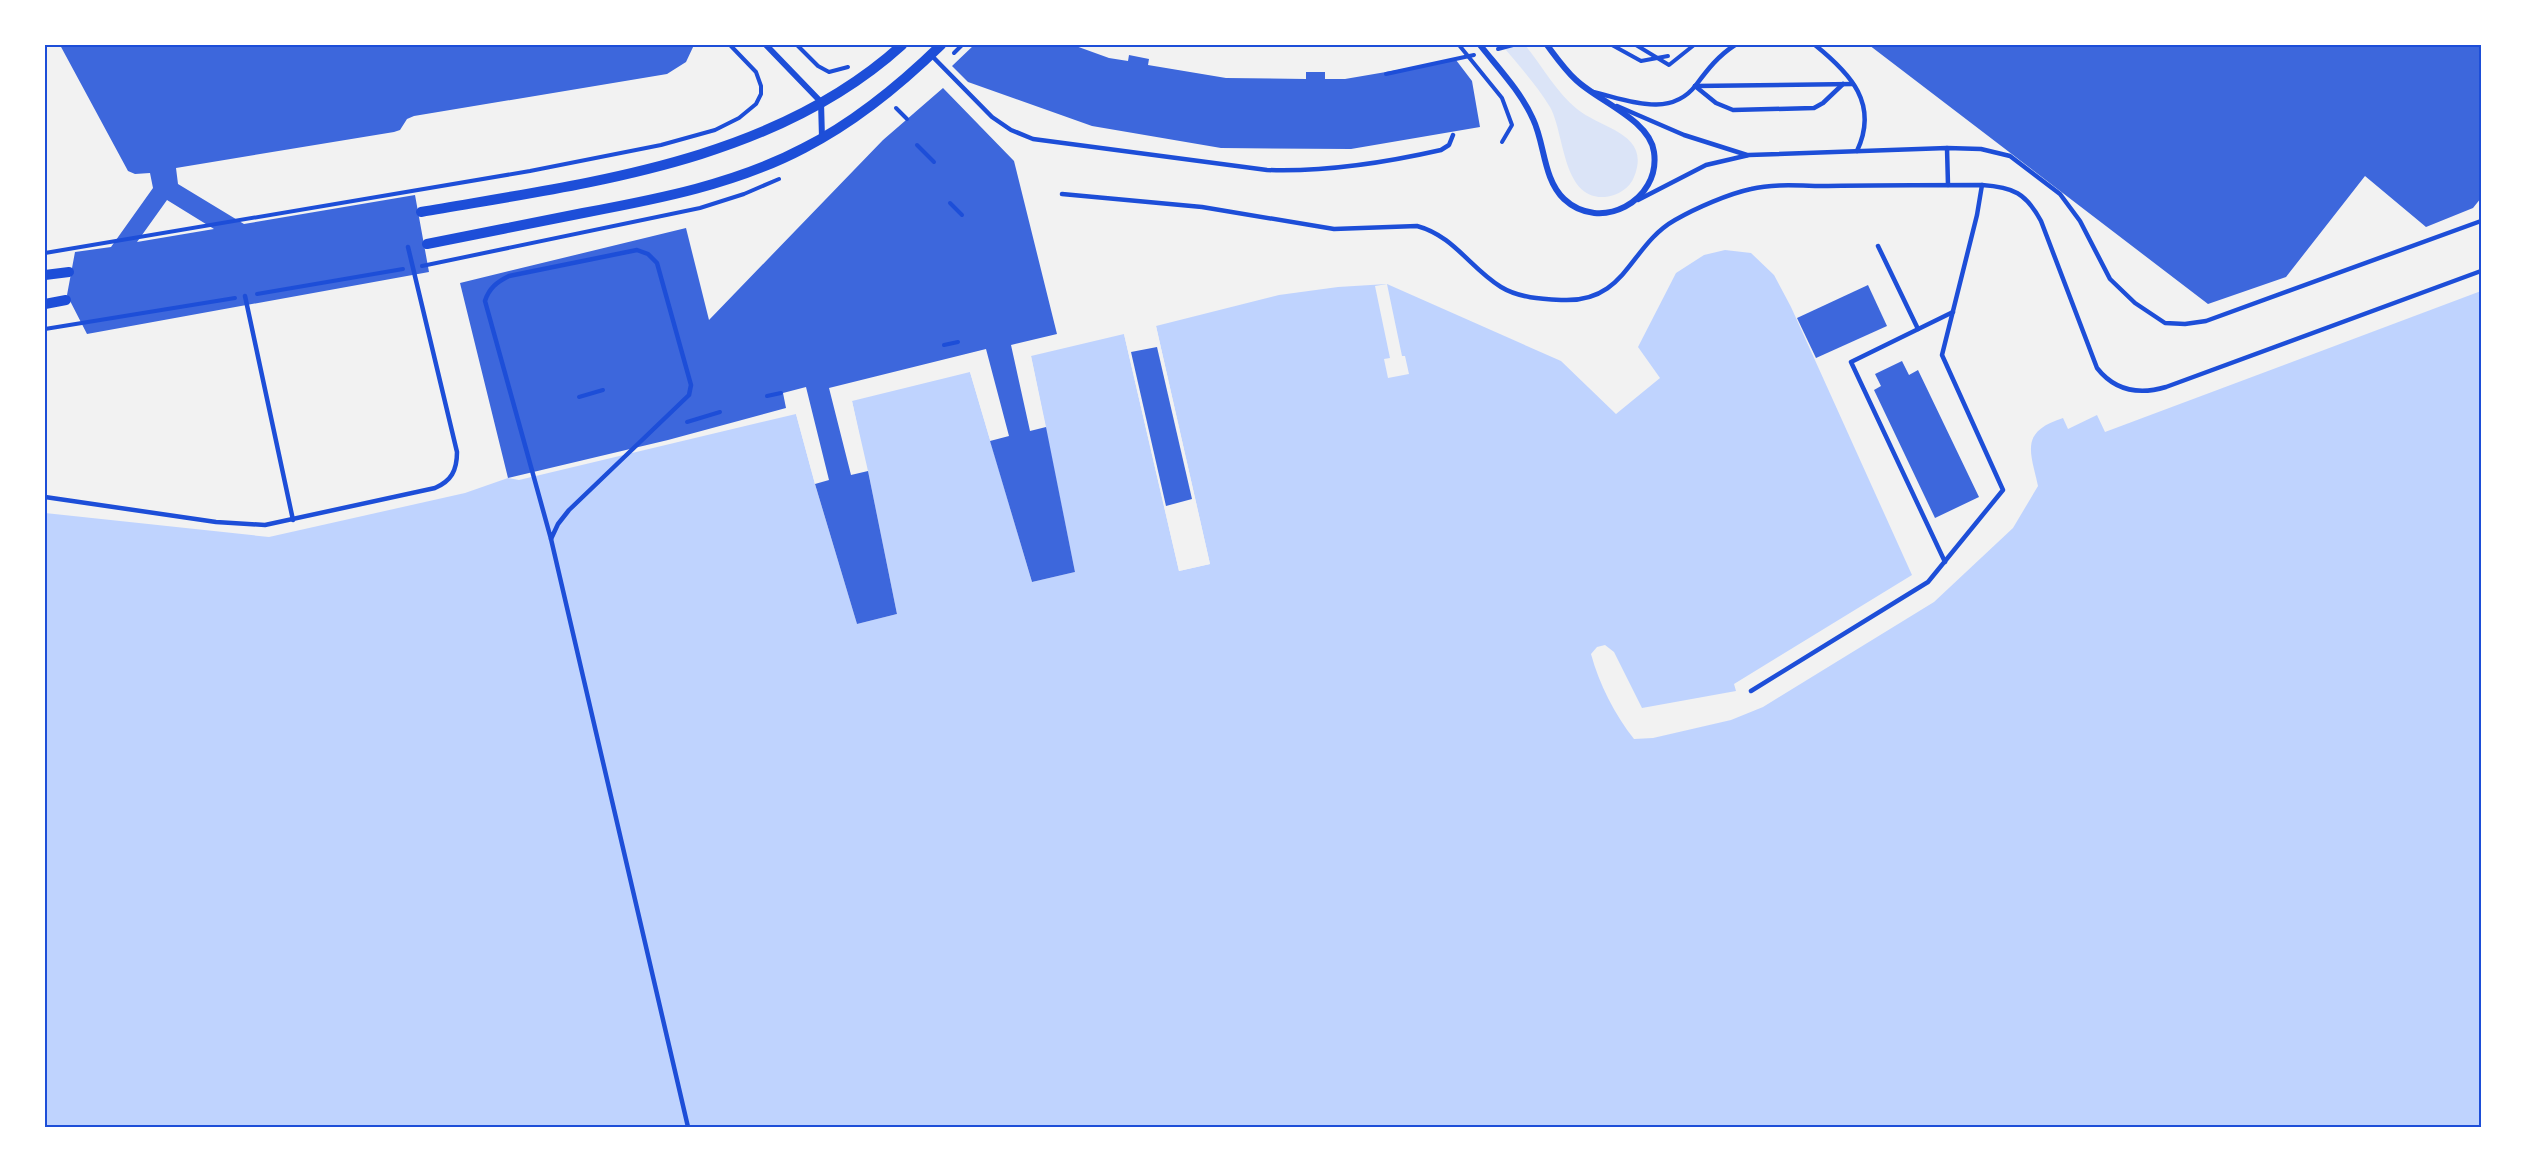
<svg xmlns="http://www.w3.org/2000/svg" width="2526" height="1172" viewBox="0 0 2526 1172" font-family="Raleway,sans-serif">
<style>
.green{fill:#dbe4f7}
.water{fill:#bfd3fe}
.pier{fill:#f2f2f2}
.building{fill:#3d67dc;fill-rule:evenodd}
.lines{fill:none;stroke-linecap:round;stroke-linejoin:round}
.path{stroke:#1d4ed8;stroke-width:4}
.service{stroke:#1d4ed8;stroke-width:4.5}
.minor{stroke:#1d4ed8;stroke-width:6}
.tertiary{stroke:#1d4ed8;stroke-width:10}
.neatline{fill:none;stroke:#1d4ed8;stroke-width:2}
</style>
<rect width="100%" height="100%" fill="#f2f2f2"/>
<path class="green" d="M 1502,45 L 1525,45 C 1542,66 1557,93 1577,109 C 1601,129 1652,133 1634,177 C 1630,188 1617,196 1605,197 C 1562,200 1565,134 1550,107 C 1537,85 1518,65 1502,45 Z"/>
<path class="water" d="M 1725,250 L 1751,253 L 1774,275 L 1791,307 L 1912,575 L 1734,684 L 1736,691 L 1642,708 L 1614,652 L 1605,645 L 1597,647 L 1591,654 C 1599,684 1615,715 1634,739 L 1653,738 L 1731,720 L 1763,707 L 1934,602 L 2013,528 L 2038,486 C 2030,450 2020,432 2063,418 L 2068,429 L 2097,415 L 2105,432 L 2481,291 L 2481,1127 L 45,1127 L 45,513 L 269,537 L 465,493 L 508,478 L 519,480 L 796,414 L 815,484 L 857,623 L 897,614 L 852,401 L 970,372 L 1032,582 L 1046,427 L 1031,356 L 1124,334 L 1179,571 L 1210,564 L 1156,326 L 1279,295 L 1338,287 L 1387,284 L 1561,361 L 1616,414 L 1660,378 L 1638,347 L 1676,273 L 1704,255 Z"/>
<g class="pier">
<path d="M 1387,284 L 1402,356 L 1405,356 L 1409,374 L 1388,378 L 1384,359 L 1390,358 L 1375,286 Z"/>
<path d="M 1156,326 L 1210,564 L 1179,571 L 1124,334 L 1127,333 L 1181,568 L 1207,562 L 1153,327 Z"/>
<path d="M 1031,356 L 1075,572 L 1032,582 L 970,372 L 973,371 L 1034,579 L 1044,428 L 1028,357 Z"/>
<path d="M 849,401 L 852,401 L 868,471 L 897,614 L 857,624 L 815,484 L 796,414 L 799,414 L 818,483 L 893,612 Z"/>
</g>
<g class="building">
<path d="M 60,45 L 694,45 L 686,62 L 667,74 L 414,116 L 407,119 L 400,130 L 394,132 L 176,168 L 178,184 L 244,224 L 415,195 L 429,272 L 87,334 L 67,295 L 75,252 L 111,247 L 153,188 L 150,173 L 135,174 L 128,171 ZM 167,200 L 214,229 L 137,242 Z"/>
<path d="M 974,45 L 1073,45 L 1109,58 L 1128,61 L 1129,55 L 1149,59 L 1148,65 L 1226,78 L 1306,79 L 1306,72 L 1325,72 L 1325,79 L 1345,79 L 1456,60 L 1472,81 L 1480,127 L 1351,149 L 1221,148 L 1092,126 L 968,82 L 952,66 Z"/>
<path d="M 1869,45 L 2481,45 L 2481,198 L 2473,208 L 2426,227 L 2365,176 L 2286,277 L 2208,304 Z"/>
<path d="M 943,88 L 1014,161 L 1057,334 L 1011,345 L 1030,431 L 1046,427 L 1075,572 L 1032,582 L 990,441 L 1009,436 L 986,349 L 829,388 L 851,475 L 868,471 L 897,614 L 857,624 L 815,484 L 829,480 L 806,387 L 783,393 L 786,408 L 668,440 L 508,478 L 460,283 L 686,228 L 709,320 L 883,140 Z"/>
<path d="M 1868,285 L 1887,326 L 1816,358 L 1797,318 Z"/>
<path d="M 1157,347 L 1192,499 L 1166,506 L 1131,352 Z"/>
<path d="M 1902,361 L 1909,375 L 1918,370 L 1979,497 L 1935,518 L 1874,390 L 1881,386 L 1875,374 Z"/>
</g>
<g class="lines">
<g class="path">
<path d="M 797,45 L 818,66 L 829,72 L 848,67"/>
<path d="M 1459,45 L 1502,98 L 1512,125 L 1502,142"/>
<path d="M 1612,45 L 1641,61 L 1668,56"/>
<path d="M 1636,45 L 1669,65 L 1694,45"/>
<path d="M 1498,49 L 1513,45"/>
<path d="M 954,53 L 962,45"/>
<path d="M 1386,74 L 1474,55"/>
<path d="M 896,108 L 907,119"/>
<path d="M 917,145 L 934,162"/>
<path d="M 950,203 L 962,215"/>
<path d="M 45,253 L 530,171 L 661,145 L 715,130 L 739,118 L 756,104 L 761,94 L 761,86 L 756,72 L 730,45"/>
<path d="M 422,266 L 700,208 L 744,194 L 779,179"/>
<path d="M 257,294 L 403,269"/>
<path d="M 45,329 L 235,298"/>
<path d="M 944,345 L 958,342"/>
<path d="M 767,396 L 781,393"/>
<path d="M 579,397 L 603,390"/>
<path d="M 687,422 L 720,412"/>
</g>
<g class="service">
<path d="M 1815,45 C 1851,74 1879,104 1857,151"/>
<path d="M 931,55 L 992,117 L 1011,130 L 1033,139 L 1267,170 C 1325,172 1384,163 1441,150 L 1449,145 L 1453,135"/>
<path d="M 1695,86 L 1716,103 L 1733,110 L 1814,108 L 1823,103 L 1843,84"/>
<path d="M 1695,86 L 1853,84"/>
<path d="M 1593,92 C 1628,100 1670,119 1696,85 C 1708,69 1718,56 1735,45"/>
<path d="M 1617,106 L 1684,135 L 1747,155"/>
<path d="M 1947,148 L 1948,185"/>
<path d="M 1062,194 L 1202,207 L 1334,229 L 1417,226 C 1454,236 1470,268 1501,287 C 1519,298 1542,299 1562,300 C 1627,303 1629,246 1675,220 C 1696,208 1728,194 1751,189 C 1775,183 1803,186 1828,186 C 1879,185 1931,185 1982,185 C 2013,187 2026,193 2041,221 L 2097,368 C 2115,391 2139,395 2166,387 L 2481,271"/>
<path d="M 1638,200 L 1706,165 L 1749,155 L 1947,148 L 1981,149 L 2010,156 L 2060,194 L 2080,221 L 2110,279 L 2135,303 L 2165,323 L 2185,324 L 2206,321 L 2481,221"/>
<path d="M 1878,246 L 1918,329"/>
<path d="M 637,250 L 648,254 L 657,263 L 691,385 L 689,395 L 569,510 L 558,524 L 551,539 L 485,301 C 489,288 497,282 509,276 Z"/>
<path d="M 245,296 L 293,520"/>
<path d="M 45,497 L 216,522 L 265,525 L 435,488 C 451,481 457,471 457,452 L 408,247"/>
<path d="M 551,539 L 688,1127"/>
<path d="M 1945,562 L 1851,362 L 1953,312"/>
<path d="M 1751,691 L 1928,582 L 2003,490 L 1942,355 L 1977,215 L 1982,185"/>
</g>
<g class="minor">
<path d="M 766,45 L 821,102 L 822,138"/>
<path d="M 1480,45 C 1499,69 1521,92 1533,119 C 1545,144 1543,179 1564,199 C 1600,233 1661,201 1654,152 C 1650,120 1598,101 1576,80 C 1565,70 1556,57 1547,45"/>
</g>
<g class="tertiary">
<path d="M 421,212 C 586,183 772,163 902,45"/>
<path d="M 427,244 C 479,234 531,223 583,213 C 658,199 736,184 804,148 C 855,122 900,85 941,45"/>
<path d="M 45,275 L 69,272"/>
<path d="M 45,304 L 66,300"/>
</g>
</g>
<rect width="2526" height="1172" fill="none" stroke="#ffffff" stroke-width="93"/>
<rect x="46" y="46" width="2434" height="1080" class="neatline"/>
</svg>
